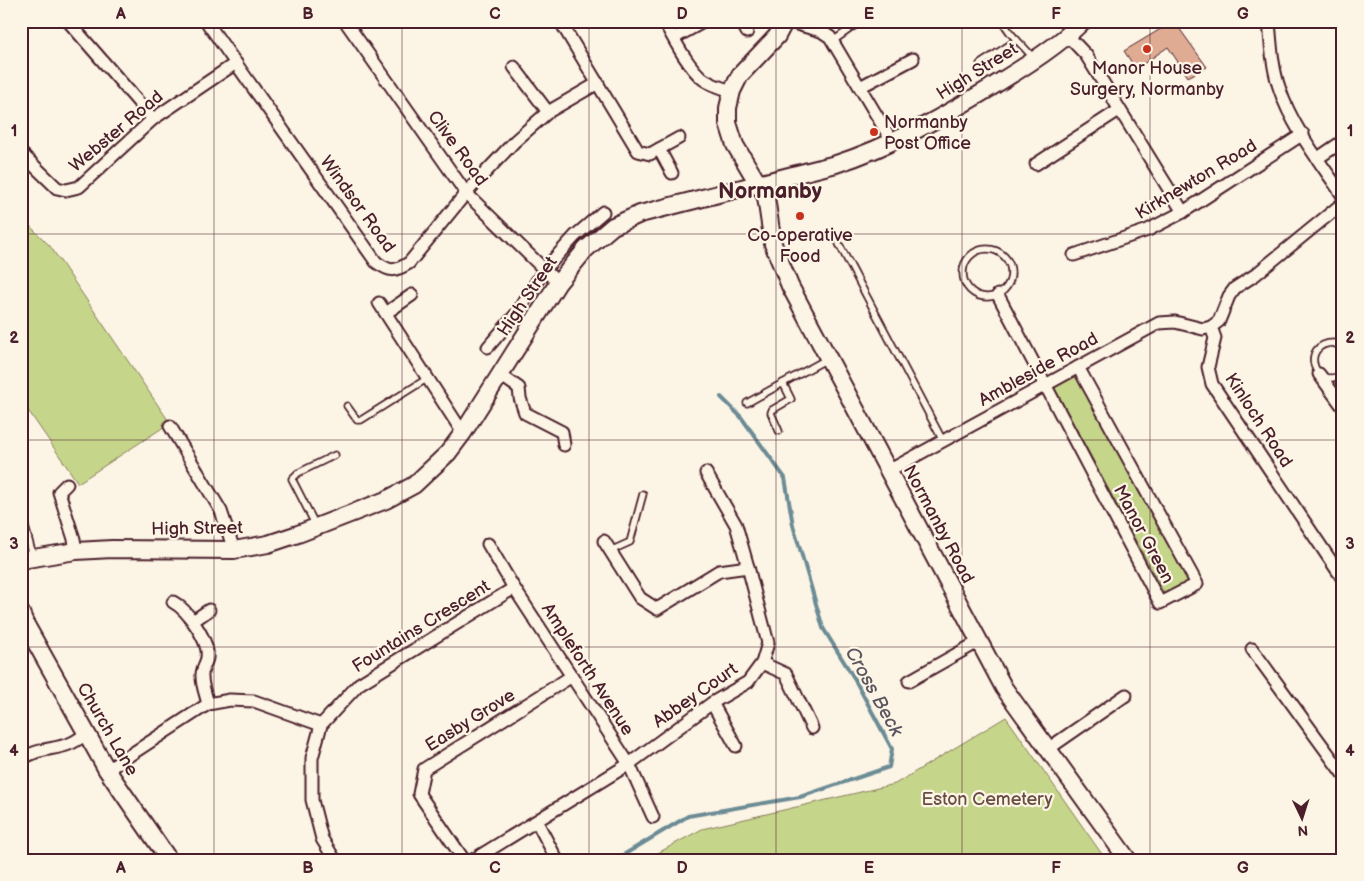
<svg xmlns="http://www.w3.org/2000/svg" width="1364" height="881" viewBox="0 0 1364 881" font-family="'Balsamiq Sans',sans-serif">
<style>
.green{fill:#c5d68b;stroke:#887a5b}
.lines{fill:none;stroke-linecap:round;stroke-linejoin:round}
.stream{stroke:#6c8b95;stroke-width:4}
.building{fill:#dfab93;stroke:#4a1f2b}
.lane-casing{stroke:#4a1f2b;stroke-width:9}
.street-casing{stroke:#4a1f2b;stroke-width:15}
.secondary-casing{stroke:#4a1f2b;stroke-width:20}
.lane{stroke:#fcf5e5;stroke-width:5.5}
.street{stroke:#fcf5e5;stroke-width:11}
.secondary{stroke:#fcf5e5;stroke-width:16}
.grid{fill:none;stroke:#4a1f2b;stroke-width:1;stroke-opacity:0.55}
.poi-dot{fill:#c8321e;stroke:#fcf5e5;stroke-width:2}
.labels{text-anchor:middle;stroke-width:4.5;stroke-linejoin:round;paint-order:stroke}
.poi-label{font-size:18px;fill:#4a1f2b;stroke:#fcf5e5}
.street-label{font-size:18px;fill:#4a1f2b;stroke:#fcf5e5}
.park-label{font-size:18px;fill:#694d43;stroke:#fcf5e5}
.water-label{font-size:19px;font-style:italic;fill:#5b5560;stroke:#fcf5e5}
.district-label{font-size:22px;font-weight:bold;fill:#4a1f2b;stroke:#fcf5e5}
.neatline{fill:none;stroke:#4a1f2b;stroke-width:2}
.grid-label{font-size:16px;text-anchor:middle;font-weight:bold;fill:#4a1f2b}
</style>
<rect width="100%" height="100%" fill="#fcf5e5"/>
<filter id="ink" filterUnits="userSpaceOnUse"><feTurbulence type="fractalNoise" baseFrequency=".02" numOctaves="2"/><feDisplacementMap in="SourceGraphic" scale="10" xChannelSelector="R" yChannelSelector="G"/><feConvolveMatrix kernelMatrix="1 2 1 2 8 2 1 2 1" color-interpolation-filters="sRGB"/></filter>
<g filter="url(#ink)">
<g class="green">
<path d="M 21,217 L 50,246 L 170,423 L 78,483 L 21,400 Z"/>
<path d="M 1075,370 L 1192,581 L 1164,593 L 1053,385 Z"/>
<path d="M 1006,717 L 1106,860 L 645,860 L 702,829 L 895,784 Z"/>
</g>
<g class="lines">
<path class="stream" d="M 615,860 L 688,816 L 800,797 L 889,767 L 892,749 L 854,678 L 823,628 L 793,525 L 785,478 L 741,417 L 721,397"/>
</g>
<path class="building" d="M 1174,21 L 1207,67 L 1188,77 L 1168,47 L 1136,69 L 1124,51 Z"/>
<g class="lines">
<defs>
<g id="lane">
<path d="M 1003,21 C 1009,36 1023,44 1033,58"/>
<path d="M 833,41 L 861,21"/>
<path d="M 980,64 L 1017,40"/>
<path d="M 839,244 L 943,441"/>
<circle cx="987" cy="273" r="24"/>
<path d="M 1343,348 L 1334,343 C 1298,343 1315,394 1343,373"/>
<path d="M 747,403 L 783,383"/>
<path d="M 347,406 L 357,420 L 361,420 L 428,378"/>
<path d="M 779,431 L 771,413 L 772,410 L 791,399 L 783,383 L 827,359"/>
<path d="M 21,511 L 33,556"/>
<path d="M 316,526 L 292,479 L 298,473 L 335,455"/>
<path d="M 610,551 L 630,542 L 643,494"/>
</g>
<g id="street">
<path d="M 68,21 L 153,119"/>
<path d="M 206,21 L 376,262 C 390,272 394,272 409,263 L 466,193 L 515,141 L 548,112 L 598,83"/>
<path d="M 345,21 L 466,193 L 558,283"/>
<path d="M 560,21 L 638,151 L 650,154 L 679,138"/>
<path d="M 664,21 C 674,39 687,66 703,79 C 711,85 722,88 732,91"/>
<path d="M 741,21 L 747,32"/>
<path d="M 786,21 L 821,31 L 830,37 L 893,143"/>
<path d="M 1269,21 C 1271,44 1272,68 1280,90 C 1292,127 1321,163 1343,196"/>
<path d="M 1068,36 L 1086,55 L 1183,212"/>
<path d="M 674,38 L 705,21"/>
<path d="M 514,67 L 548,112"/>
<path d="M 860,87 L 913,59"/>
<path d="M 659,149 L 672,173"/>
<path d="M 21,153 L 57,188 L 66,190 L 79,187 L 153,119 L 236,63"/>
<path d="M 1318,158 L 1343,141"/>
<path d="M 1036,164 L 1119,110"/>
<path d="M 1343,203 L 1255,275 L 1235,288 L 1229,296 L 1219,321 L 1211,327 L 1215,338 L 1208,367 L 1212,384 L 1343,579"/>
<path d="M 1074,255 L 1148,230 L 1183,212 L 1303,134"/>
<path d="M 998,295 L 1160,603 L 1197,584 L 1078,367"/>
<path d="M 379,303 L 463,433"/>
<path d="M 386,313 L 412,295"/>
<path d="M 488,347 L 517,313 L 544,270 L 575,236 L 603,212"/>
<path d="M 499,374 L 519,388 L 520,398 L 525,413 L 562,432 L 564,445"/>
<path d="M 1319,374 L 1343,407"/>
<path d="M 170,426 L 221,511 L 234,550"/>
<path d="M 888,471 L 1159,323 L 1175,322 L 1203,329 L 1211,327"/>
<path d="M 706,473 L 736,525 L 748,567"/>
<path d="M 67,484 L 59,492 L 74,539 L 76,551"/>
<path d="M 488,544 L 514,588 L 629,764 L 653,817"/>
<path d="M 173,602 C 187,609 210,642 207,658 C 206,664 201,670 202,677 C 202,686 206,695 208,704"/>
<path d="M 193,621 L 209,610"/>
<path d="M 1252,649 L 1343,774"/>
<path d="M 762,663 L 786,674 L 812,728"/>
<path d="M 909,681 L 978,642"/>
<path d="M 712,703 L 736,746"/>
<path d="M 1048,749 L 1126,695"/>
<path d="M 21,760 C 34,749 53,750 69,744 C 75,742 81,737 87,734"/>
<path d="M 107,770 L 208,704 L 230,700 L 254,701 L 321,725"/>
<path d="M 537,822 L 557,860"/>
<path d="M 335,860 L 322,839 L 312,800 L 312,758 L 321,725 L 359,684 L 514,588"/>
<path d="M 464,860 L 419,794 L 424,769 L 572,676"/>
<path d="M 473,860 L 629,764 L 712,703 L 748,682 L 762,663 L 768,643 L 748,567 L 719,571 L 657,609 L 640,598 L 604,541"/>
</g>
<g id="secondary">
<path d="M 785,21 L 777,36 L 740,75 L 732,91 L 728,108 L 728,123 L 735,145 L 766,197 L 773,244 L 790,286 L 1004,688 L 1128,860"/>
<path d="M 21,560 L 76,551 L 112,549 L 234,550 L 268,544 L 298,534 L 386,500 L 414,485 L 448,453 L 463,433 L 558,283 L 586,249 L 613,226 L 640,214 L 836,164 C 892,146 940,118 990,88 C 1022,68 1056,48 1083,21"/>
<path d="M 21,613 L 26,625 L 107,770 L 169,860"/>
</g>
</defs>
<use href="#lane" class="lane-casing"/>
<use href="#street" class="street-casing"/>
<use href="#secondary" class="secondary-casing"/>
<use href="#lane" class="lane"/>
<use href="#street" class="street"/>
<use href="#secondary" class="secondary"/>
</g>
</g>
<path class="grid" d="M 214,21 L 214,860M 402,21 L 402,860M 589,21 L 589,860M 776,21 L 776,860M 962,21 L 962,860M 1150,21 L 1150,860M 21,234 L 1343,234M 21,440 L 1343,440M 21,647 L 1343,647"/>
<g class="poi-dot">
<circle cx="1147" cy="49" r="5"/>
<circle cx="874" cy="132" r="5"/>
<circle cx="800" cy="216" r="5"/>
</g>
<g class="labels">
<g class="poi-label">
<text x="1147" y="74">Manor House<tspan x="1147" dy="21">Surgery, Normanby</tspan></text>
<text x="884" y="128" text-anchor="start">Normanby<tspan x="884" dy="21">Post Office</tspan></text>
<text x="800" y="241">Co-operative<tspan x="800" dy="21">Food</tspan></text>
</g>
<g class="street-label">
<text transform="translate(977 71) rotate(-32)" y="6">High Street</text>
<text transform="translate(116 131) rotate(-40)" y="6">Webster Road</text>
<text transform="translate(458 148) rotate(54)" y="6">Clive Road</text>
<text transform="translate(1196 179) rotate(-31)" y="6">Kirknewton Road</text>
<text transform="translate(358 204) rotate(54)" y="6">Windsor Road</text>
<text transform="translate(527 296) rotate(-56)" y="6">High Street</text>
<text transform="translate(1038 369) rotate(-29)" y="6">Ambleside Road</text>
<text transform="translate(1259 420) rotate(57)" y="6">Kinloch Road</text>
<text transform="translate(939 524) rotate(62)" y="6">Normanby Road</text>
<text transform="translate(197 528) rotate(-1)" y="6">High Street</text>
<text transform="translate(1144 534) rotate(62)" y="6">Manor Green</text>
<text transform="translate(421 626) rotate(-32)" y="6">Fountains Crescent</text>
<text transform="translate(588 669) rotate(57)" y="6">Ampleforth Avenue</text>
<text transform="translate(695 695) rotate(-35)" y="6">Abbey Court</text>
<text transform="translate(470 720) rotate(-32)" y="6">Easby Grove</text>
<text transform="translate(108 729) rotate(60)" y="6">Church Lane</text>
</g>
<g class="park-label">
<text x="987" y="805">Eston Cemetery</text>
</g>
<g class="water-label">
<text transform="translate(875 691) rotate(61)" y="7">Cross Beck</text>
</g>
<g class="district-label">
<text x="770" y="198">Normanby</text>
</g>
</g>
<rect width="1364" height="881" fill="none" stroke="#fcf5e5" stroke-width="55"/>
<g transform="translate(1302 818) rotate(176)" stroke="#fcf5e5" stroke-width="4" paint-order="stroke">
<path d="M0-4L9 19L0 12L-9 19Z" fill="#4a1f2b"/>
<text y="-8" font-size="14" font-weight="bold" text-anchor="middle" fill="#4a1f2b">N</text>
</g>
<rect x="28" y="28" width="1308" height="826" class="neatline"/>
<g class="grid-label">
<text x="121" y="19">A</text>
<text x="308" y="19">B</text>
<text x="495" y="19">C</text>
<text x="682" y="19">D</text>
<text x="869" y="19">E</text>
<text x="1056" y="19">F</text>
<text x="1243" y="19">G</text>
<text x="14" y="136">1</text>
<text x="1350" y="136">1</text>
<text x="14" y="343">2</text>
<text x="1350" y="343">2</text>
<text x="14" y="549">3</text>
<text x="1350" y="549">3</text>
<text x="14" y="756">4</text>
<text x="1350" y="756">4</text>
<text x="121" y="873">A</text>
<text x="308" y="873">B</text>
<text x="495" y="873">C</text>
<text x="682" y="873">D</text>
<text x="869" y="873">E</text>
<text x="1056" y="873">F</text>
<text x="1243" y="873">G</text>
</g>
</svg>
